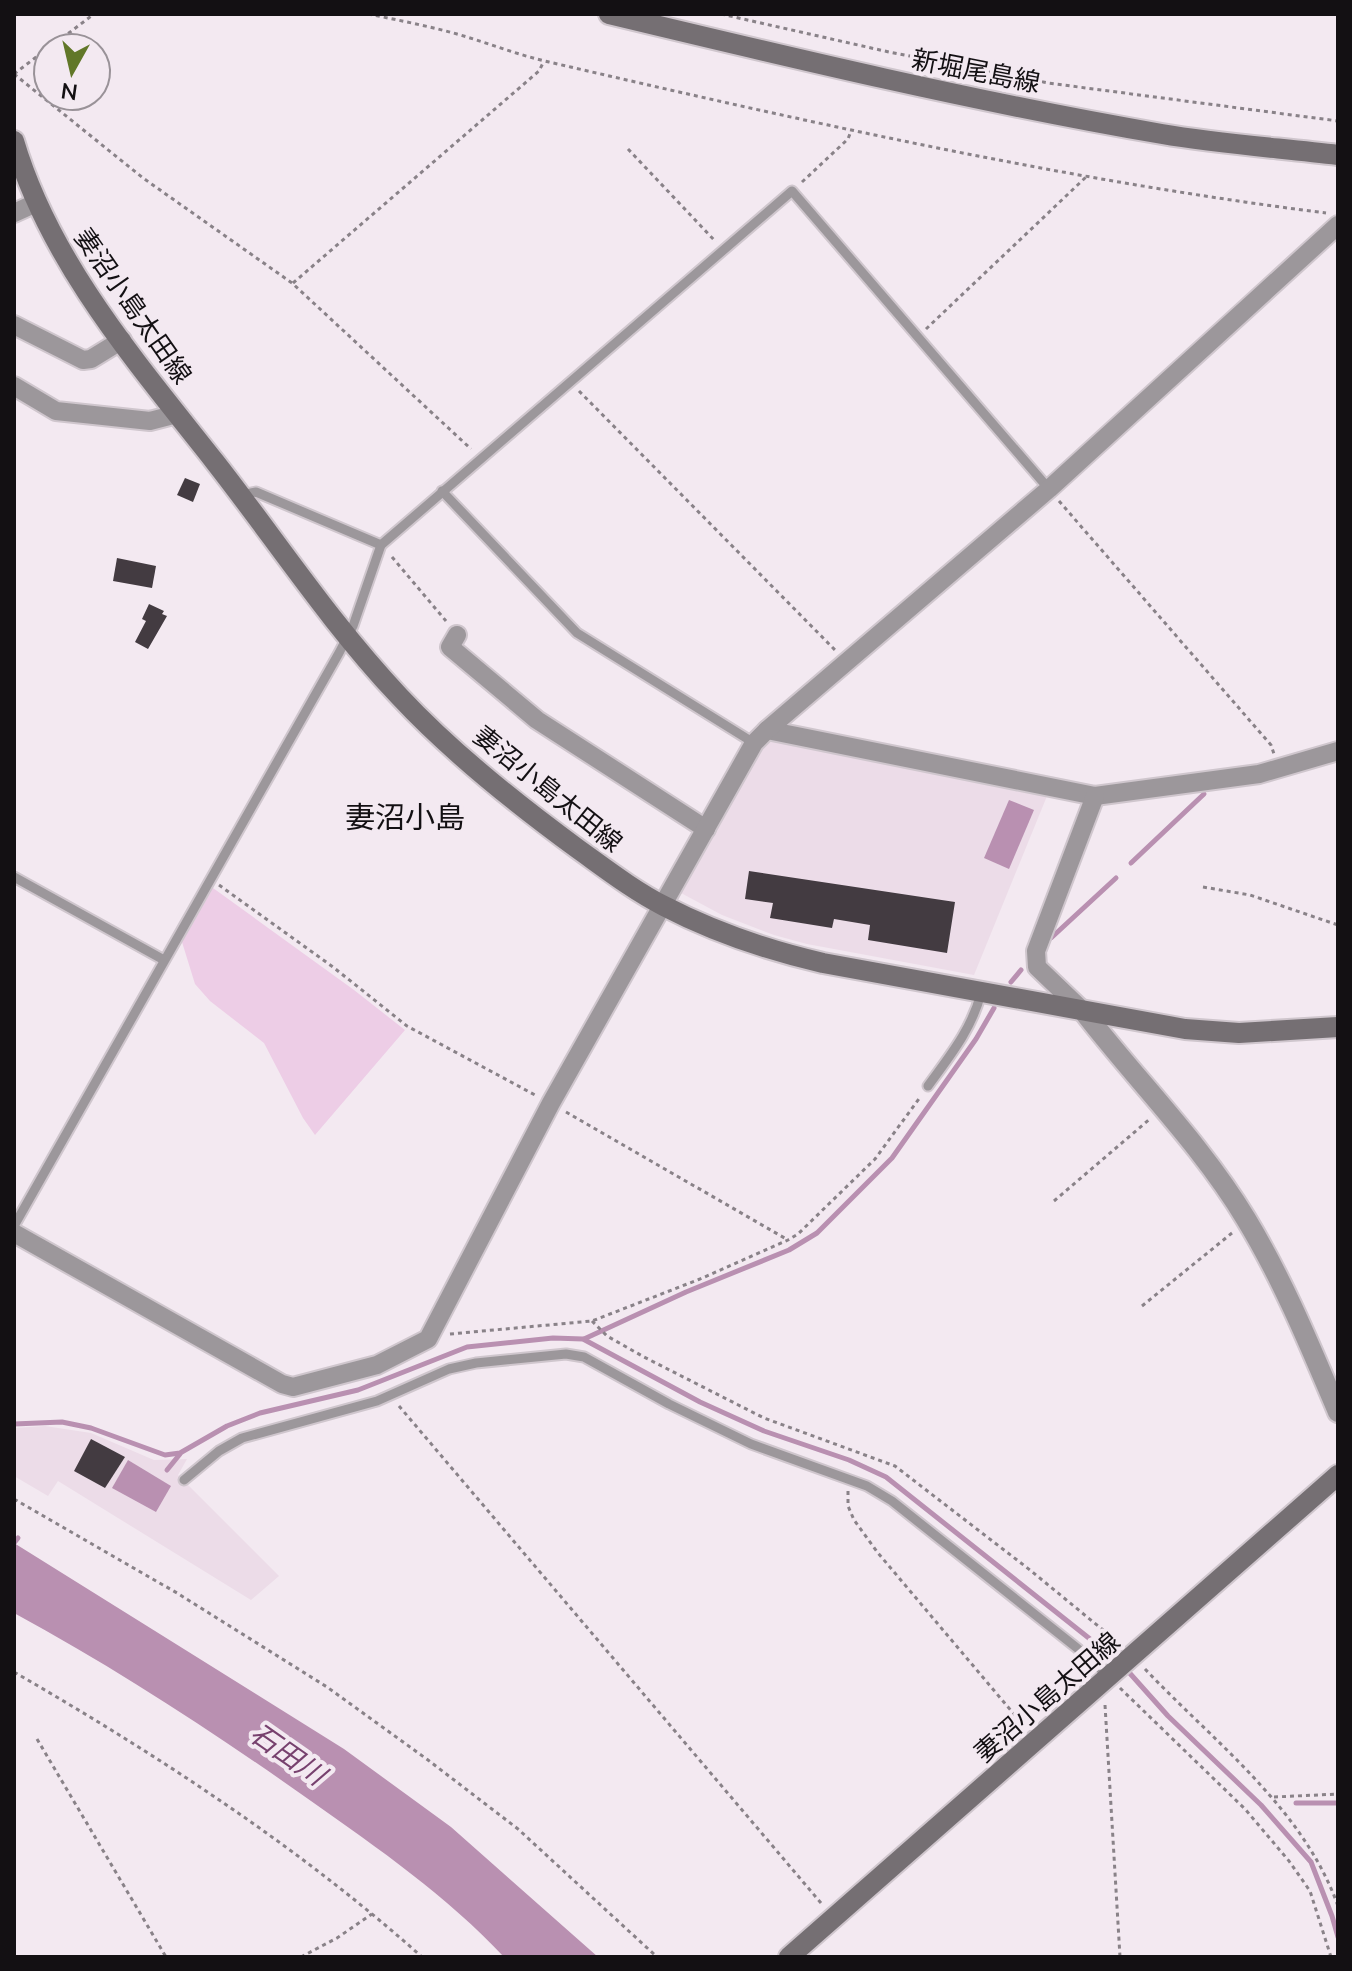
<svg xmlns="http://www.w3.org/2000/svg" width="1352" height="1971" viewBox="0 0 1352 1971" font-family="'Nunito Sans','Noto Sans JP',sans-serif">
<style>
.built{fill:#ecdce8}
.green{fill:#edcde6}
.water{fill:#b990b1}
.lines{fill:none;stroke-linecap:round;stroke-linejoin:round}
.stream{stroke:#b990b1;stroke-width:5}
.building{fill:#433b41}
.service-casing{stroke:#cfc6cd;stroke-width:13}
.minor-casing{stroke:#cfc6cd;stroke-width:22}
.tertiary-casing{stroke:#cfc6cd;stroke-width:24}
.secondary-casing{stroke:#cfc6cd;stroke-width:24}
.path{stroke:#898288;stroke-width:3;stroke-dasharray:4 4;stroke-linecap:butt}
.service{stroke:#9c979b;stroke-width:9}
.minor{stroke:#9c979b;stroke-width:18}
.tertiary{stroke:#9c979b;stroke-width:20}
.secondary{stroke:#756f73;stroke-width:20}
.labels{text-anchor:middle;stroke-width:8;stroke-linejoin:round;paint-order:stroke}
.street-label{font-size:26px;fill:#131013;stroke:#f3e9f1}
.water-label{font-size:28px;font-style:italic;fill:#77416e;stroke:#f3e9f1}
.quarter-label{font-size:30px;fill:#131013;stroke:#f3e9f1}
</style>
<rect width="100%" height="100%" fill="#f3e9f1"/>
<g class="built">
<path d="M 774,740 L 1047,796 L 974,975 L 807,944 L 774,935 L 722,915 L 681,893 L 759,749 Z"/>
<path d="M 45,1426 L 91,1433 L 154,1460 L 187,1459 L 178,1475 L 279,1576 L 251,1600 L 58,1481 L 48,1496 L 14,1476 L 14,1428 Z"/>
</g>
<path class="green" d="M 213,888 L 354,990 L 405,1030 L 315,1135 L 303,1118 L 264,1043 L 210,1001 L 195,984 L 182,942 Z"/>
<g class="water">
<path d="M 1009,800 L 1034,810 L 1009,869 L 984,858 Z"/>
<path d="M 128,1460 L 171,1486 L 156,1512 L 112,1488 Z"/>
<path d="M 14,1543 L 344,1749 L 451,1827 L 598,1957 L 504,1957 C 447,1896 379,1849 311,1801 C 215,1733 117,1669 14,1613 Z"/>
</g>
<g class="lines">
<g class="stream">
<path d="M 1131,863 L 1204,794"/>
<path d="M 1051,938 L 1116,878"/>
<path d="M 1011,982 L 1021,970"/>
<path d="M 584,1339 L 686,1292 L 789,1250 L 817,1233 L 892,1158 L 976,1039 L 994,1008"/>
<path d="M 14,1424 L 62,1422 L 91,1428 L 165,1455 L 180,1453 L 227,1426 L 260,1413 L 358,1390 L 467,1347 L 553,1338 L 583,1339 L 700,1402 L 764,1431 L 849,1460 L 886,1477 L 1119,1662"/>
<path d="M 167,1470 L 180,1454"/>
<path d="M 14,1543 L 18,1538"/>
<path d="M 1126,1669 L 1168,1716 L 1261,1805 L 1311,1862 L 1332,1916 L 1338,1937"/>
<path d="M 1296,1803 L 1338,1803"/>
</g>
</g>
<g class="building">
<path d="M 185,478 L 200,484 L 193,502 L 177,495 Z"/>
<path d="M 117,558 L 156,566 L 152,588 L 113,581 Z"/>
<path d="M 149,604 L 164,611 L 162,614 L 167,616 L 148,649 L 135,642 L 146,621 L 142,619 Z"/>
<path d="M 749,871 L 955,902 L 947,953 L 868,940 L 870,925 L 834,919 L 832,928 L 770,918 L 773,903 L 745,899 Z"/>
<path d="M 91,1439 L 125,1457 L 105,1488 L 74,1471 Z"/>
</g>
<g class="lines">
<defs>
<g id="service">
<path d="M 442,491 L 577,633 L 754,743"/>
<path d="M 241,495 L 256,492 L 381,545"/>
<path d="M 14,877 L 164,960"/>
<path d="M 928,1086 C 949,1057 972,1029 981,993"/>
<path d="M 14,1226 L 339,653 L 353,626 L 381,545 L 792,191 L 1049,489"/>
<path d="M 184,1480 L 219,1451 L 242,1438 L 377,1401 L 449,1369 L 476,1363 L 566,1354 L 584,1357 L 669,1404 L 751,1444 L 867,1486 L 892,1501 L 1077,1648 L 1109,1677"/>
</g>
<g id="minor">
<path d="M 14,213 L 36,203"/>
<path d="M 14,325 L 83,360 L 91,359 L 122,340"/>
<path d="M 14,386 L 56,411 L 150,421 L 177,414"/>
<path d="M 457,635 L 450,647 L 537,720 L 706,829"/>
<path d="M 767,730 L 1095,796 L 1259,774 L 1338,751"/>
<path d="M 1084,1012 L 1037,967 L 1036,951 L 1095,796"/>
<path d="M 14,1233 L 282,1384 L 293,1387 L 377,1365 L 428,1339 L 551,1103 L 754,743 L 767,730 L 1049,489 L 1338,225"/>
</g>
<path id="tertiary" d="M 1084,1012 C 1137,1081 1201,1144 1246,1219 C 1283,1280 1310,1346 1338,1412"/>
<g id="secondary">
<path d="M 609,14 C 792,58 976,102 1162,134 C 1220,144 1280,148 1338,155"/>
<path d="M 14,141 C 50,263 138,364 215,462 C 276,540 331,624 399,696 C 452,753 515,803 578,849 C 606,869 633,890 664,906 C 714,932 767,950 823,963 L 1185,1029 L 1239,1033 L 1338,1027"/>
<path d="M 789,1957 L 1338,1475"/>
</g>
</defs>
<use href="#service" class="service-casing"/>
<use href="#minor" class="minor-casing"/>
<use href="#tertiary" class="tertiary-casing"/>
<use href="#secondary" class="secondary-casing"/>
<g class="path">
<path d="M 368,14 C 398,20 428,26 457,34 C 488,43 518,55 549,62 C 807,122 1064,180 1326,213"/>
<path d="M 721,14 L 889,52 L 1048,83 L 1338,121"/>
<path d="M 49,48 L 94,14"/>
<path d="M 14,74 L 143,178 L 292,283 L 471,449"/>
<path d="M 14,74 L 48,48"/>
<path d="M 628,149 L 716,242"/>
<path d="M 802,182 L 848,139 L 851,131"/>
<path d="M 293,283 L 539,71 L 544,61"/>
<path d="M 926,329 L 1086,177"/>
<path d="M 579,391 L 835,650"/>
<path d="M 1059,501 L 1271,745 L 1274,754"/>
<path d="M 392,557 L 446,621"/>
<path d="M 219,885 L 333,967 L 407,1026 L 535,1095"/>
<path d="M 1203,887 L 1250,895 L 1338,925"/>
<path d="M 566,1112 L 788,1240"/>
<path d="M 1054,1201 L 1151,1118"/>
<path d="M 1142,1306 L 1232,1233"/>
<path d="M 592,1321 L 607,1336 L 644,1357 L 764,1418 L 895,1466 L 1030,1570 L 1120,1644"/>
<path d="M 450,1334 L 592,1321 L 700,1279 L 788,1240 L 798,1234 L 875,1159 L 921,1096"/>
<path d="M 399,1406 L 821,1903"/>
<path d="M 848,1491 L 848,1506 L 854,1520 L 878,1553 L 1024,1726"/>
<path d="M 14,1499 L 177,1593 L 327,1687 L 428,1760 L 518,1829 L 657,1957"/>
<path d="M 1145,1669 C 1215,1743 1303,1808 1338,1906"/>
<path d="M 14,1672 C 156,1754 299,1847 422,1957"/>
<path d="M 1120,1688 L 1245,1809 L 1289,1861 L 1310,1891 L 1331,1957"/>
<path d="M 1105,1705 L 1120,1957"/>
<path d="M 37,1739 L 166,1957"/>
<path d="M 1274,1797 L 1338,1794"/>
<path d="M 301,1957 L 337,1938 L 372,1914"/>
</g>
<use href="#service" class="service"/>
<use href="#minor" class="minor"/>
<use href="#tertiary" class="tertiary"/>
<use href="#secondary" class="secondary"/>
</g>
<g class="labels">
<g class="street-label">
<text transform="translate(976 71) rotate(11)" y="9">新堀尾島線</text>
<text transform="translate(133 306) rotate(55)" y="9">妻沼小島太田線</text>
<text transform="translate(548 789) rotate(39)" y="9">妻沼小島太田線</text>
<text transform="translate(1047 1697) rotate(-41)" y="9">妻沼小島太田線</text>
</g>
<g class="water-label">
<text transform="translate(288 1754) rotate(35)" y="10">石田川</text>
</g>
<g class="quarter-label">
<text x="405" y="828">妻沼小島</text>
</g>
</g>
<rect width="1352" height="1971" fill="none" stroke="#131013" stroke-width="32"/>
<g transform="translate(72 72) rotate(188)"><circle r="38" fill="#f3e9f1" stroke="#999298" stroke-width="2"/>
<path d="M0-6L14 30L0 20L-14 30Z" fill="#617728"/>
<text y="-12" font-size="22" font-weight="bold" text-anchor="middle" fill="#131013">N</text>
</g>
</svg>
